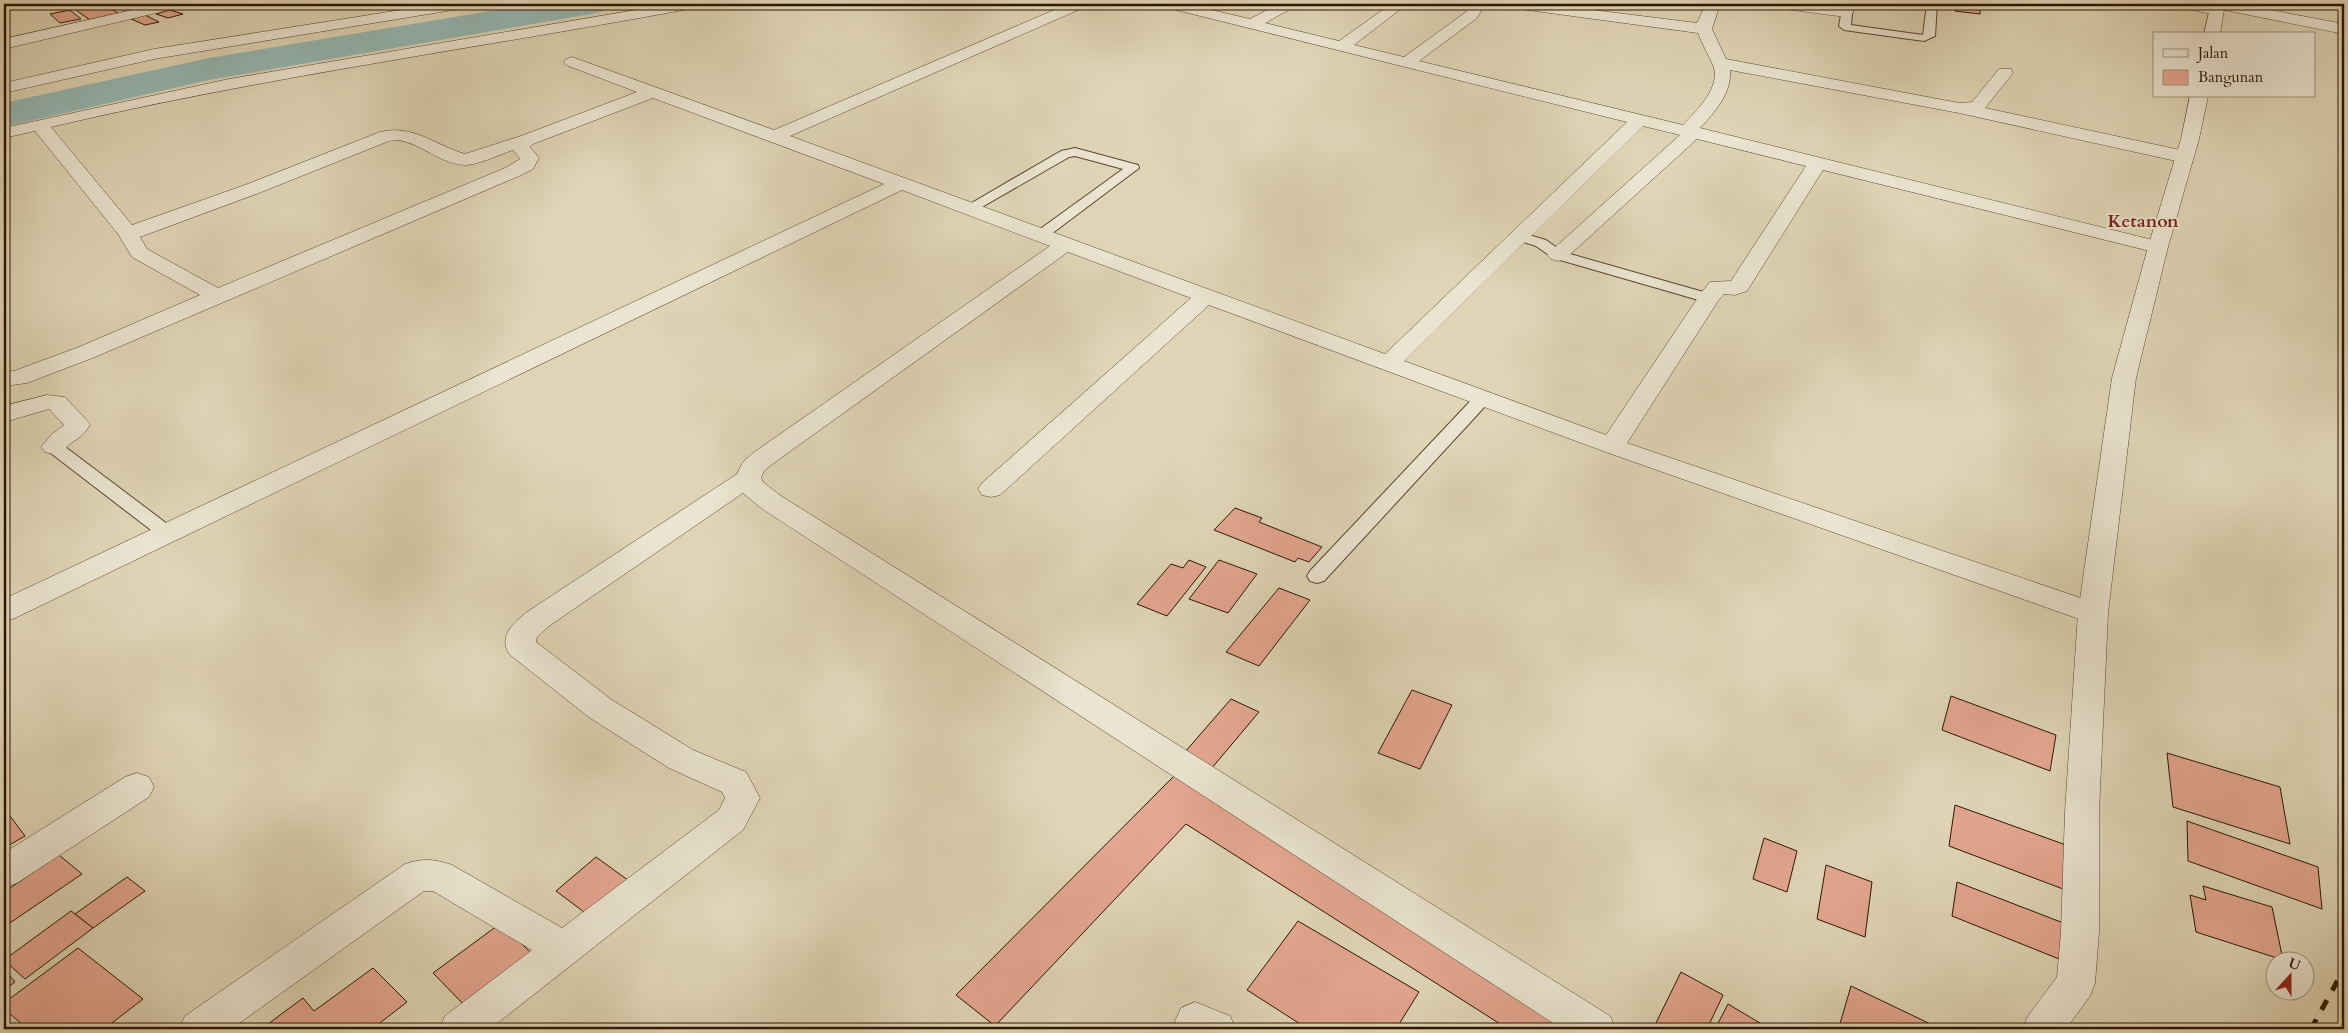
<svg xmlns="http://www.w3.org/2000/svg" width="2348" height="1033" viewBox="0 0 2348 1033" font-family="Cardo,serif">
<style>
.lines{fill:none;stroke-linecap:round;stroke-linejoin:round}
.river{fill:#95b8b5;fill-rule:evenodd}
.building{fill:#e3a690;stroke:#2d1500}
.service-casing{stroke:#5a452e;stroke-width:2}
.minor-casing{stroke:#5a452e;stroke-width:1}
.tertiary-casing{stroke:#5a452e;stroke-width:1}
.service{fill:#eae4d0;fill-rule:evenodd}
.minor{fill:#eae4d0;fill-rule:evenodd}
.tertiary{fill:#eae4d0;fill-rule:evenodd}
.rail{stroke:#2d1500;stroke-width:5;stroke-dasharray:11 11;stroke-linecap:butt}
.labels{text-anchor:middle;stroke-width:4;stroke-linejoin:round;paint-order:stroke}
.far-quarter-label{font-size:18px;font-weight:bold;fill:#7a1f14;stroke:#eae4d0}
</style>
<rect width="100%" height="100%" fill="#dfd5b6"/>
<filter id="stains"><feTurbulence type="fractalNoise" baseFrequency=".004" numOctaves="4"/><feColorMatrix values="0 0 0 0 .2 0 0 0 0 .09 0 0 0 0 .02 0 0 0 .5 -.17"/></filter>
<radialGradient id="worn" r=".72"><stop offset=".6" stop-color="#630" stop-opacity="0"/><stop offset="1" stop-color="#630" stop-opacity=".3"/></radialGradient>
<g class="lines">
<path class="river" d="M 533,4 L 608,4 L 603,11 L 591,14 L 209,80 L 4,127 L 4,103 L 209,58 Z"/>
</g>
<g class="building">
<path d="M 14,4 L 36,4 L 37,5 L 20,9 Z"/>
<path d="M 82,4 L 103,4 L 121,15 L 93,22 L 70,6 Z"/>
<path d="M 1956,4 L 1980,4 L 1980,14 L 1955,11 Z"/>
<path d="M 70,10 L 81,19 L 60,23 L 50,14 Z"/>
<path d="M 170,10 L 183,14 L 168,18 L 156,14 Z"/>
<path d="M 145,15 L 159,22 L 145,25 L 131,19 Z"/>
<path d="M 1235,508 L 1262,518 L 1259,522 L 1322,547 L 1309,562 L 1298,558 L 1295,562 L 1214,530 Z"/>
<path d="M 1189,560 L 1206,567 L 1167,616 L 1137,604 L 1171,564 L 1183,568 Z"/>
<path d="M 1219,560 L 1257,574 L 1228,613 L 1189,599 Z"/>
<path d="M 1279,588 L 1310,600 L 1259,666 L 1226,652 Z"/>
<path d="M 1412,690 L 1452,705 L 1420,769 L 1378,753 Z"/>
<path d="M 1951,696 L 2056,735 L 2050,771 L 1942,730 Z"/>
<path d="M 1231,699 L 1259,712 L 1206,775 L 1178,760 Z"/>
<path d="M 2167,753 L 2280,787 L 2290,844 L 2173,807 Z"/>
<path d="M 1176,774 L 1591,1029 L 1508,1029 L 1186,824 L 995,1026 L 956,995 Z"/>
<path d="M 1955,805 L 2066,845 L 2063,889 L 1949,846 Z"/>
<path d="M 4,808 L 25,836 L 4,848 Z"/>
<path d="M 2187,821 L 2318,867 L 2322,909 L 2188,861 Z"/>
<path d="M 1764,838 L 1797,851 L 1787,892 L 1753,879 Z"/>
<path d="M 59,855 L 82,874 L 4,927 L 4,892 Z"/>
<path d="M 596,857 L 632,883 L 592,918 L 556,891 Z"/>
<path d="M 1826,865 L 1872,882 L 1865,937 L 1817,919 Z"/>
<path d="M 127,877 L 145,891 L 93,928 L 75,914 Z"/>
<path d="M 1957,882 L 2066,924 L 2064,961 L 1952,916 Z"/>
<path d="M 2203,886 L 2272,907 L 2283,960 L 2196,932 L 2190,895 L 2206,900 Z"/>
<path d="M 71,911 L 93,928 L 25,979 L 4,960 Z"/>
<path d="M 1298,921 L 1419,992 L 1396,1029 L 1308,1029 L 1247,990 Z"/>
<path d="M 501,923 L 534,956 L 467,1008 L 433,973 Z"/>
<path d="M 78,948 L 143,999 L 104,1029 L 28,1029 L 4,1009 L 4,1003 Z"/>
<path d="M 373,968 L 407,1002 L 372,1029 L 266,1029 L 264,1027 L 303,998 L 314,1011 Z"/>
<path d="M 4,969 L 15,982 L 4,990 Z"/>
<path d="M 1681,972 L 1723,995 L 1707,1029 L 1653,1029 Z"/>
<path d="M 1851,986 L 1941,1029 L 1845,1029 L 1839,1027 Z"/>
<path d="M 1728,1004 L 1770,1029 L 1715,1029 Z"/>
</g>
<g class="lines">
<defs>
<g id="service">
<path d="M 1843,4 L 1853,4 L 1851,25 L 1923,35 L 1927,4 L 1937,4 L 1935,36 L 1924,41 L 1844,30 L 1839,26 Z"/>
<path d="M 1075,148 L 1138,165 L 1139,168 L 1046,238 L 1036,238 L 1034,235 L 1036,232 L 1123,169 L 1075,156 L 1069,157 L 975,211 L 965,211 L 963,208 L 1061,151 Z"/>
<path d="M 1519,232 L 1546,240 L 1563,252 L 1714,295 L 1717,298 L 1709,303 L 1553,258 L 1536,246 L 1514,239 L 1512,236 L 1514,233 Z"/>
<path d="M 1483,393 L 1489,394 L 1491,398 L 1489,402 L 1324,581 L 1317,583 L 1310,581 L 1307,576 L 1310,571 L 1477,394 Z"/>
<path d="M 54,442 L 60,443 L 174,529 L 177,533 L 174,537 L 167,539 L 160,537 L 48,451 L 45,447 L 48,443 Z"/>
</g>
<g id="minor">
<path d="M 159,4 L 184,4 L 177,8 L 4,49 L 4,39 Z"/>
<path d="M 439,4 L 472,4 L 465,8 L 154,59 L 4,93 L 4,83 L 154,49 Z"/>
<path d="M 671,4 L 701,4 L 694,8 C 480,48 263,77 51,127 L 132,225 L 245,185 L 380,132 C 413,124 435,145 465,154 L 521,136 L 637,92 L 566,65 L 564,62 L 566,59 L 572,57 L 774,130 L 1068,4 L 1087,4 L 1085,7 L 790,136 L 1385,354 L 1627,122 L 1164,7 L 1162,4 L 1186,4 L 1250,19 L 1278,4 L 1296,4 L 1294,7 L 1265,23 L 1339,41 L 1391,4 L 1407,4 L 1354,45 L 1404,57 L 1466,12 L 1471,4 L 1485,4 L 1477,18 L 1419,61 L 1683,125 C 1696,111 1722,87 1713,65 C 1708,54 1702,44 1698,33 L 1513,8 L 1506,4 L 1545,4 L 1697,23 L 1706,4 L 1720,4 L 1712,29 L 1726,59 L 1959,103 L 1972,102 L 1999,69 L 2011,69 L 2013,73 L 1985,108 L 2185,151 L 2192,153 L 2194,157 L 2192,161 L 2185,163 L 1959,113 L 1730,70 C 1732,93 1715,112 1700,128 L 2165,243 L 2168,247 L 2165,251 L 2158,253 L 1823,170 L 1747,291 L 1735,295 L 1724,294 L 1718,301 L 1627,443 L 2104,606 L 2108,613 L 2104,620 L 2093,623 L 2082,620 L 1603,451 L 1209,305 L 1000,495 L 991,497 L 982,495 L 978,489 L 982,483 L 1191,298 L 1068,252 L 771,465 L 764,471 L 761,478 L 763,482 L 781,496 L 1610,1016 L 1616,1029 L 1562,1029 L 761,508 L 743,493 L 549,626 L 537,637 L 536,642 L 612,700 L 693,750 L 746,772 L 760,798 L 743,830 L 490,1029 L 439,1029 L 445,1016 L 532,950 L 433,891 L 424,891 L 231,1029 L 179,1029 L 185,1016 L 405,864 C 422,858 435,859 452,865 L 562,928 L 719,810 L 725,798 L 722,792 L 669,768 L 590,718 L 509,654 C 498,635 514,623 527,612 L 737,474 L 743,462 L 753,453 L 1050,246 L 902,190 L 15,618 L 4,621 L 4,599 L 884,184 L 653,98 L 533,144 L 530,147 L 539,158 L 533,169 L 519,176 L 95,357 L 27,383 L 4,386 L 4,372 L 14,371 L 79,347 L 200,295 L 132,257 L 118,234 L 35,131 L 4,138 L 4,128 L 229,79 ZM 1643,126 L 1680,135 L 1551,251 L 1547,255 L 1551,259 L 1558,261 L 1565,259 L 1697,139 L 1806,166 L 1731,281 L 1710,282 L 1701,293 L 1606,435 L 1404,361 ZM 398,140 C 421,143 440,164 464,165 C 476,166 501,154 513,150 L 520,159 L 505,168 L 218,288 L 147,249 L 140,237 L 259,193 L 389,141 Z"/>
<path d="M 1770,4 C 1785,4 1845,1 1854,12 L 1846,17 L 1777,8 L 1772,7 Z"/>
<path d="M 2181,4 L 2239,4 L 2344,24 L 2344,34 L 2224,10 C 2216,18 2193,10 2183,7 Z"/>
<path d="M 47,395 L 65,397 L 90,424 C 85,435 79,437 70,444 C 61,453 58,456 45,452 L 41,447 L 52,434 L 64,425 L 49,409 L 8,421 L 4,420 L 4,406 Z"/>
<path d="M 137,773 L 149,777 L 154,787 L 149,797 L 17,883 L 4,887 L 4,853 L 125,777 Z"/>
<path d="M 1195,1002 L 1230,1016 L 1236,1029 L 1179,1029 L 1175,1021 L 1181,1008 Z"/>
</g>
<g id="tertiary">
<path d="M 2211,4 L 2225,4 L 2220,34 L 2204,34 Z"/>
<path d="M 2190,96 L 2208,96 L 2199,139 L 2168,247 L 2136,378 L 2108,613 L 2099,812 L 2099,932 L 2095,983 L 2090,996 L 2066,1029 L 2022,1029 L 2028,1016 L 2057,977 L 2061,932 L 2065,812 L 2078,613 L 2112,378 L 2148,247 L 2181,139 Z"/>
</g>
</defs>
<use href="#service" class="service-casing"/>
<use href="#minor" class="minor-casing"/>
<use href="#tertiary" class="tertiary-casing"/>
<use href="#service" class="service"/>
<use href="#minor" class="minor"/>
<use href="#tertiary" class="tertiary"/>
<path class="rail" d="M 2311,1029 L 2344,969"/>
</g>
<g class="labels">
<g class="far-quarter-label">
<text x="2143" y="227">Ketanon</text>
</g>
</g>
<rect width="2348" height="1033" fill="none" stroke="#dfd5b6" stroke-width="20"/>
<rect x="5" y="5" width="2338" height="1023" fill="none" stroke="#2d1500" stroke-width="2.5"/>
<rect x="10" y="10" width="2328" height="1013" fill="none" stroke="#2d1500"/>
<rect x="2153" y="32" width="162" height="65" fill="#eae4d0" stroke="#9e917d"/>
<rect x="2163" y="49" width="25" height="8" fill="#eae4d0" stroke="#9e917d"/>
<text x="2198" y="58" font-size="15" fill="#2d1500">Jalan</text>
<rect x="2163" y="70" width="25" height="15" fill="#e3a690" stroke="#9e917d"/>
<text x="2198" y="82" font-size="15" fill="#2d1500">Bangunan</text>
<g transform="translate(2290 976) rotate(21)"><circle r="24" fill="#eae4d0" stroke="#9e917d"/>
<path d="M0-4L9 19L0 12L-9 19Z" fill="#8f2418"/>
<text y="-8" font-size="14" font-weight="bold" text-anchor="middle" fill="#2d1500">U</text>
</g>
<rect width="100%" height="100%" filter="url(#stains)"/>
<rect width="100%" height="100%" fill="url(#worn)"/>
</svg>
